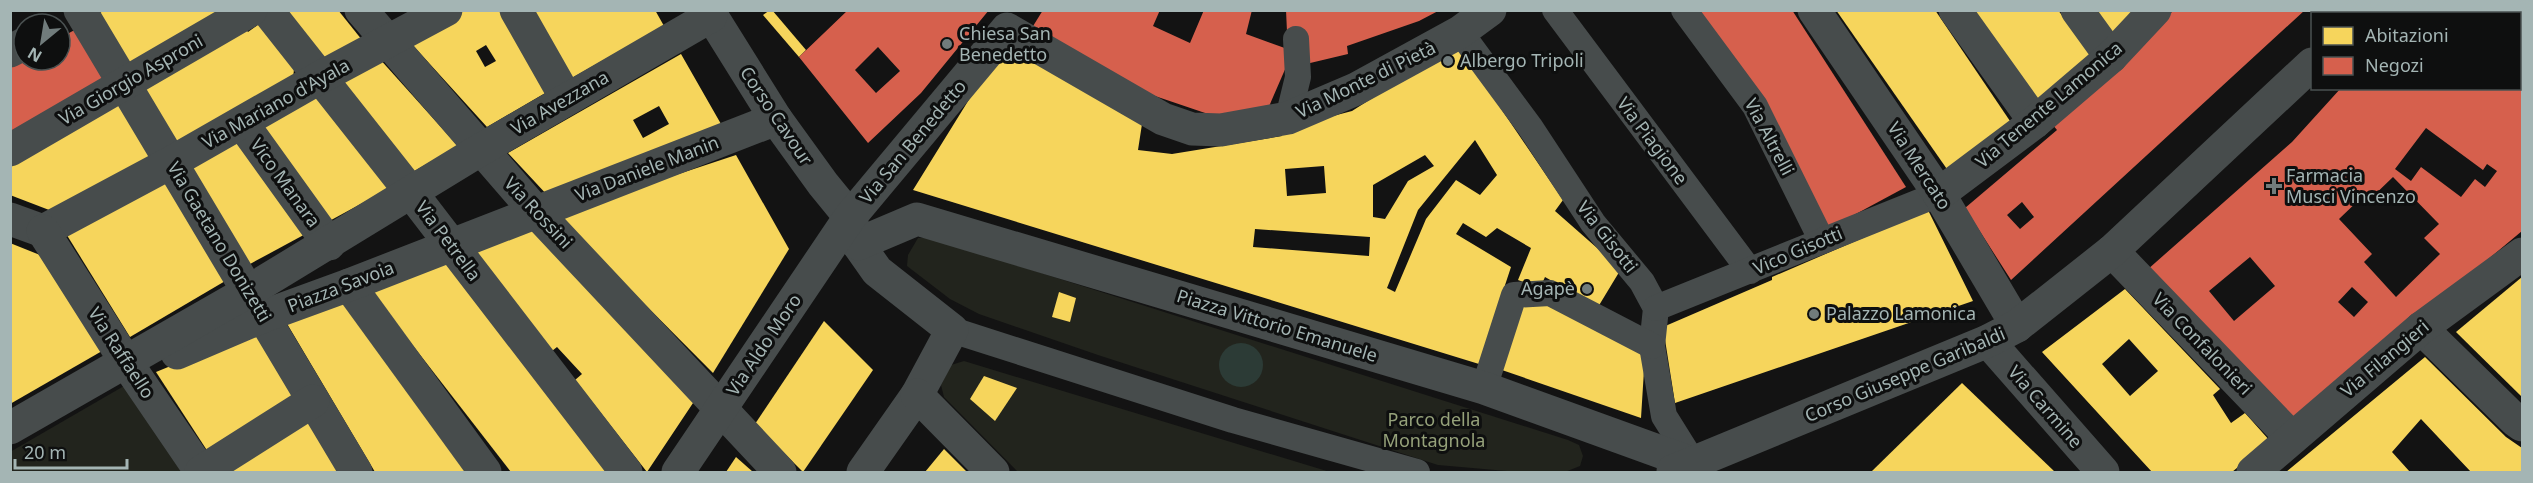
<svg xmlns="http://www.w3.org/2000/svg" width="2533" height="483" viewBox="0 0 2533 483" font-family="'Noto Sans',sans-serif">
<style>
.green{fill:#22241d}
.water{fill:#2c3b36}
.homes{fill:#f6d55c;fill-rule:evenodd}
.shops{fill:#d6604d;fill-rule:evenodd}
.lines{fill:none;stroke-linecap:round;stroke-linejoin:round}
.pedestrian{stroke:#474c4c;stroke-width:26}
.minor{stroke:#474c4c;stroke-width:33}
.poi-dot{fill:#717c7c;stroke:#0e0f0f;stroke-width:2}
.labels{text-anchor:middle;stroke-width:6;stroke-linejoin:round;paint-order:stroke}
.poi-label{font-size:18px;fill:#a4b5b4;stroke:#0e0f0f;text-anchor:start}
.street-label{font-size:18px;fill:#a4b5b4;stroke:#0e0f0f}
.park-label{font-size:18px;fill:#95a17a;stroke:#0e0f0f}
</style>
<rect width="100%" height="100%" fill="#131313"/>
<g class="green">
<path d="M 918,238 L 931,238 L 1568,440 L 1579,445 L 1583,456 L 1580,466 L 1565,472 L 1518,472 L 1438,465 L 1098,355 L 979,314 L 950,299 L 907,266 L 908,255 Z"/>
<path d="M 964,361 L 1330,472 L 1018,472 L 944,397 L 941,385 L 951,365 Z"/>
<path d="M 124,386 L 185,472 L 11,472 L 10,452 Z"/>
</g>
<circle class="water" cx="1241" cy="365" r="22"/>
<g class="homes">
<path d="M 105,10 L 236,10 L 131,70 L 98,14 Z"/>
<path d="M 280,10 L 338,10 L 362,40 L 322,65 Z"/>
<path d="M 464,10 L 501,10 L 547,92 L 487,127 L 409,41 ZM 486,45 L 496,61 L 485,67 L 476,51 Z"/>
<path d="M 531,10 L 655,10 L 664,26 L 570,79 Z"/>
<path d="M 770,10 L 772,10 L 806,50 L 799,57 L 763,15 Z"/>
<path d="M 1836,10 L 1935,10 L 2012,124 L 1949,172 Z"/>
<path d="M 1964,10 L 2058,10 L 2093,58 L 2036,110 Z"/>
<path d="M 2083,10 L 2149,10 L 2110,48 Z"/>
<path d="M 262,22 L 294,69 L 293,79 L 176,146 L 140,83 L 241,24 L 248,32 Z"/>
<path d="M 1004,43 L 1142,124 L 1138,150 L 1172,154 L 1282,136 L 1280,130 L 1352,111 L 1457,44 L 1563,200 L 1555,211 L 1621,269 L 1598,307 L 1545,277 L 1540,288 L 1518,280 L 1531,248 L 1497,228 L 1486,237 L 1463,223 L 1456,234 L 1511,267 L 1479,364 L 913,190 ZM 1475,140 L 1497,175 L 1480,195 L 1456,180 L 1426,219 L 1395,292 L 1387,288 L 1418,210 ZM 1425,155 L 1434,166 L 1408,181 L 1385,219 L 1373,217 L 1373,185 ZM 1324,166 L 1326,193 L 1287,196 L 1285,169 ZM 1255,229 L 1370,237 L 1369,256 L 1253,247 Z"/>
<path d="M 681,54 L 725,131 L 549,197 L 508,153 ZM 659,106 L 669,124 L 643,138 L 633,120 Z"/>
<path d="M 378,57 L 458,146 L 411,173 L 338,82 Z"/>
<path d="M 317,93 L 392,187 L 322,225 L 252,129 Z"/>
<path d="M 121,97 L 155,159 L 57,213 L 10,195 L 10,159 Z"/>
<path d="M 243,134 L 311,231 L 250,264 L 188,165 Z"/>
<path d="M 736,155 L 789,249 L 713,373 L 560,219 L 567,211 Z"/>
<path d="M 168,177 L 232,277 L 130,337 L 65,232 Z"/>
<path d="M 1928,210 L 1973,301 L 1675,403 L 1663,327 L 1772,280 L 1772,277 Z"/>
<path d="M 534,229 L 695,400 L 647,472 L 575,380 L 582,374 L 557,347 L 552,351 L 472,251 Z"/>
<path d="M 10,243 L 45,257 L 109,347 L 10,404 Z"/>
<path d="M 447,261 L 611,472 L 511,472 L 369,289 Z"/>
<path d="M 2522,277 L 2522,397 L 2456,332 Z"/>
<path d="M 2125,289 L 2220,389 L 2213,395 L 2231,423 L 2245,413 L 2270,441 L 2232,472 L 2152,472 L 2042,352 ZM 2129,339 L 2158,371 L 2130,396 L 2102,364 Z"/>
<path d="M 1059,292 L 1076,298 L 1070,322 L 1052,317 Z"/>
<path d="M 1546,299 L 1645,354 L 1641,418 L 1499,369 L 1523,303 Z"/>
<path d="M 343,301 L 475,472 L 375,472 L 286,322 Z"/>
<path d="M 824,321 L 873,370 L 803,472 L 755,424 Z"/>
<path d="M 261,329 L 299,397 L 210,455 L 156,372 Z"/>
<path d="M 2425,357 L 2506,437 L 2522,448 L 2522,472 L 2471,472 L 2421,419 L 2392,452 L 2410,472 L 2286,472 Z"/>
<path d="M 984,376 L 1017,388 L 995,421 L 970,399 Z"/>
<path d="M 1962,383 L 2055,472 L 1871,472 Z"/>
<path d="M 311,416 L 345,472 L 226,472 Z"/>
<path d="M 944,449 L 967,472 L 925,472 Z"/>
<path d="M 736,457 L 753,472 L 726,472 Z"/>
</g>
<g class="shops">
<path d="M 848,10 L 989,10 L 921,93 L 868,143 L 799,57 ZM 878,47 L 900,71 L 876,93 L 855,70 Z"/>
<path d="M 1043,10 L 1160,10 L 1153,26 L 1190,43 L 1204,10 L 1252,10 L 1246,34 L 1293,51 L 1267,111 L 1211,115 L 1152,95 L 1030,31 Z"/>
<path d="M 1286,10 L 1440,10 L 1419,21 L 1347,46 L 1348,54 L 1306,64 L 1287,32 Z"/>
<path d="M 1692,10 L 1792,10 L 1906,187 L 1828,229 Z"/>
<path d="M 2174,10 L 2305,10 L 2011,280 L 1965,208 L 2057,130 L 2052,124 ZM 2022,202 L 2034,217 L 2020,229 L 2007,215 Z"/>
<path d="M 2403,10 L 2522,10 L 2522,231 L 2288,426 L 2147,270 L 2292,142 L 2341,88 L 2520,88 L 2520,14 L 2401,14 ZM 2426,128 L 2483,170 L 2487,164 L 2497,171 L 2485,187 L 2475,179 L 2461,197 L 2421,167 L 2411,181 L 2395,169 ZM 2393,177 L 2439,224 L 2424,238 L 2440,254 L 2396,297 L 2364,262 L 2372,254 L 2339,219 L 2362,197 L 2366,203 ZM 2250,257 L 2275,286 L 2234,321 L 2209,291 ZM 2352,287 L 2368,302 L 2354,317 L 2338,302 Z"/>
<path d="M 80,27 L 111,82 L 10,140 L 10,67 L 23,60 L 60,60 L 60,38 Z"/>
</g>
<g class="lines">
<g class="pedestrian">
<path d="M 1555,10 L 1750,271"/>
<path d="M 1684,10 L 1755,106 L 1822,241"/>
<path d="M 1460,32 L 1530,127 L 1593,223 L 1642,282 L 1656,308 L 1652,346 L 1664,416 L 1694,464"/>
<path d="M 1288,118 L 1298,77 L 1296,39"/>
<path d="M 1656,308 L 1939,194"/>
<path d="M 952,330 L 1233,420 L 1417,472"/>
<path d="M 1484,388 L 1514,295 L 1550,293 L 1652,346"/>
</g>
<g class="minor">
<path d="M 80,10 L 356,472"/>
<path d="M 267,10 L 413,195 L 626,472"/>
<path d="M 361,10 L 536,212 L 780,472"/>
<path d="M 516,10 L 566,98"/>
<path d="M 708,10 L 776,119 L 823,184 L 850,217 L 858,244 L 877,271 L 952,330 L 917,395 L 863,472"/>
<path d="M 1814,10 L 1939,194 L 2017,326"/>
<path d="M 1955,10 L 2035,122"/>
<path d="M 2077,10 L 2111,57"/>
<path d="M 2356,14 L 2357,10"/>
<path d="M 10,51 L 24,44"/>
<path d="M 242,123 L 329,244"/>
<path d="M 10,150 L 251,10"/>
<path d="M 1939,194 L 2035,122 L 2111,57 L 2155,10"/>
<path d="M 10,219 L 43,231"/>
<path d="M 43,231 L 172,162 L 321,77 L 446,10"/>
<path d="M 43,231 L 126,362 L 201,472"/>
<path d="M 858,244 L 917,219 L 1484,388 L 1694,464"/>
<path d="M 2112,251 L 2292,438"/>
<path d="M 349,285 L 485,472"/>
<path d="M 2421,328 L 2515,420 L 2522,425"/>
<path d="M 1988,341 L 2103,472"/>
<path d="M 177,353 L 264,316 L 349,285 L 776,119"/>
<path d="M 917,395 L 993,472"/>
<path d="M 10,428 L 249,291 L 480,150 L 711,16"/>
<path d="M 1673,471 L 1988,341 L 2017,326 L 2112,251 L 2312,64"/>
<path d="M 201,472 L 313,401"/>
<path d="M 678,472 L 850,217 L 1007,29 L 1163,119 L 1192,129 L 1221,130 L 1288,118 L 1356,89 L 1460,32 L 1490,10"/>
<path d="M 2253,472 L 2421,328 L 2522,254"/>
</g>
</g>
<g class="poi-dot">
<circle cx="947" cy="44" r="6"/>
<circle cx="1448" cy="61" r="6"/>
<path d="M2271 177h6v6h6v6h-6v6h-6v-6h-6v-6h6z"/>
<circle cx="1587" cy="289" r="6"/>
<circle cx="1814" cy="314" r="6"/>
</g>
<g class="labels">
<g class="poi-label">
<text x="959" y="40">Chiesa San<tspan x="959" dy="21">Benedetto</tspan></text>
<text x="1460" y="67">Albergo Tripoli</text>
<text x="2286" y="182">Farmacia<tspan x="2286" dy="21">Musci Vincenzo</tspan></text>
<text x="1575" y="295" text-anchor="end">Agapè</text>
<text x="1826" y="320">Palazzo Lamonica</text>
</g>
<g class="street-label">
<text transform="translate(131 80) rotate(-30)" y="6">Via Giorgio Asproni</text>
<text transform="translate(1366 80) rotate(-26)" y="6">Via Monte di Pietà</text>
<text transform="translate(560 103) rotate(-30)" y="6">Via Avezzana</text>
<text transform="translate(276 104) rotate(-29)" y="6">Via Mariano d'Ayala</text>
<text transform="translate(2049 105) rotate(-40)" y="6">Via Tenente Lamonica</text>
<text transform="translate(776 116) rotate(56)" y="6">Corso Cavour</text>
<text transform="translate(1769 137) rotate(62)" y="6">Via Altrelli</text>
<text transform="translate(1652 141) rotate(53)" y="6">Via Piagione</text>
<text transform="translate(913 142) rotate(-50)" y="6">Via San Benedetto</text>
<text transform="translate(1919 166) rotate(57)" y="6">Via Mercato</text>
<text transform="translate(647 169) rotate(-21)" y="6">Via Daniele Manin</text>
<text transform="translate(285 183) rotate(54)" y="6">Vico Manara</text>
<text transform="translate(538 213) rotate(47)" y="6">Via Rossini</text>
<text transform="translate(1607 237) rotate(52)" y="6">Via Gisotti</text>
<text transform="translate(448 241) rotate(53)" y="6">Via Petrella</text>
<text transform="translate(219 242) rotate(59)" y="6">Via Gaetano Donizetti</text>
<text transform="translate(1798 251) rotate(-23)" y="6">Vico Gisotti</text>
<text transform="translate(341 287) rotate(-21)" y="6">Piazza Savoia</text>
<text transform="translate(1277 326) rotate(17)" y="6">Piazza Vittorio Emanuele</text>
<text transform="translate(2202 344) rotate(46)" y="6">Via Confalonieri</text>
<text transform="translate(764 345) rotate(-56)" y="6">Via Aldo Moro</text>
<text transform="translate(121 353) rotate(57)" y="6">Via Raffaello</text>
<text transform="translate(2385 359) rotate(-40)" y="6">Via Filangieri</text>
<text transform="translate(1905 375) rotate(-23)" y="6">Corso Giuseppe Garibaldi</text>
<text transform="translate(2045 407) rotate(49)" y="6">Via Carmine</text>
</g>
<g class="park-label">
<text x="1434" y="426">Parco della<tspan x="1434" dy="21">Montagnola</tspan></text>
</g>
</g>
<rect width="2533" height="483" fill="none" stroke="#a4b5b4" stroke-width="24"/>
<rect x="2311" y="12" width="210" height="78" fill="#0e0f0f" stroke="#4a5151" stroke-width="1.5"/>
<rect x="2323" y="27" width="30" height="18" fill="#f6d55c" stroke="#4a5151" stroke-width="1.5"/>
<text x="2365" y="42" font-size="18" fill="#a4b5b4">Abitazioni</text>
<rect x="2323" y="57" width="30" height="18" fill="#d6604d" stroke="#4a5151" stroke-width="1.5"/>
<text x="2365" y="72" font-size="18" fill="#a4b5b4">Negozi</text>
<g transform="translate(42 42) rotate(210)"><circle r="28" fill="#0e0f0f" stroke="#4a5151" stroke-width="1.5"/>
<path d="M0-4.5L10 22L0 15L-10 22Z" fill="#717c7c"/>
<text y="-9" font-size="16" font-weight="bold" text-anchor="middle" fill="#a4b5b4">N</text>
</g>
<path d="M15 459v9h112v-9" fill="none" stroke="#a4b5b4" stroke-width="3"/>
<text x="24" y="459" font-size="18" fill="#a4b5b4" stroke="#0e0f0f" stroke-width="4.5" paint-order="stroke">20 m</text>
</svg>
